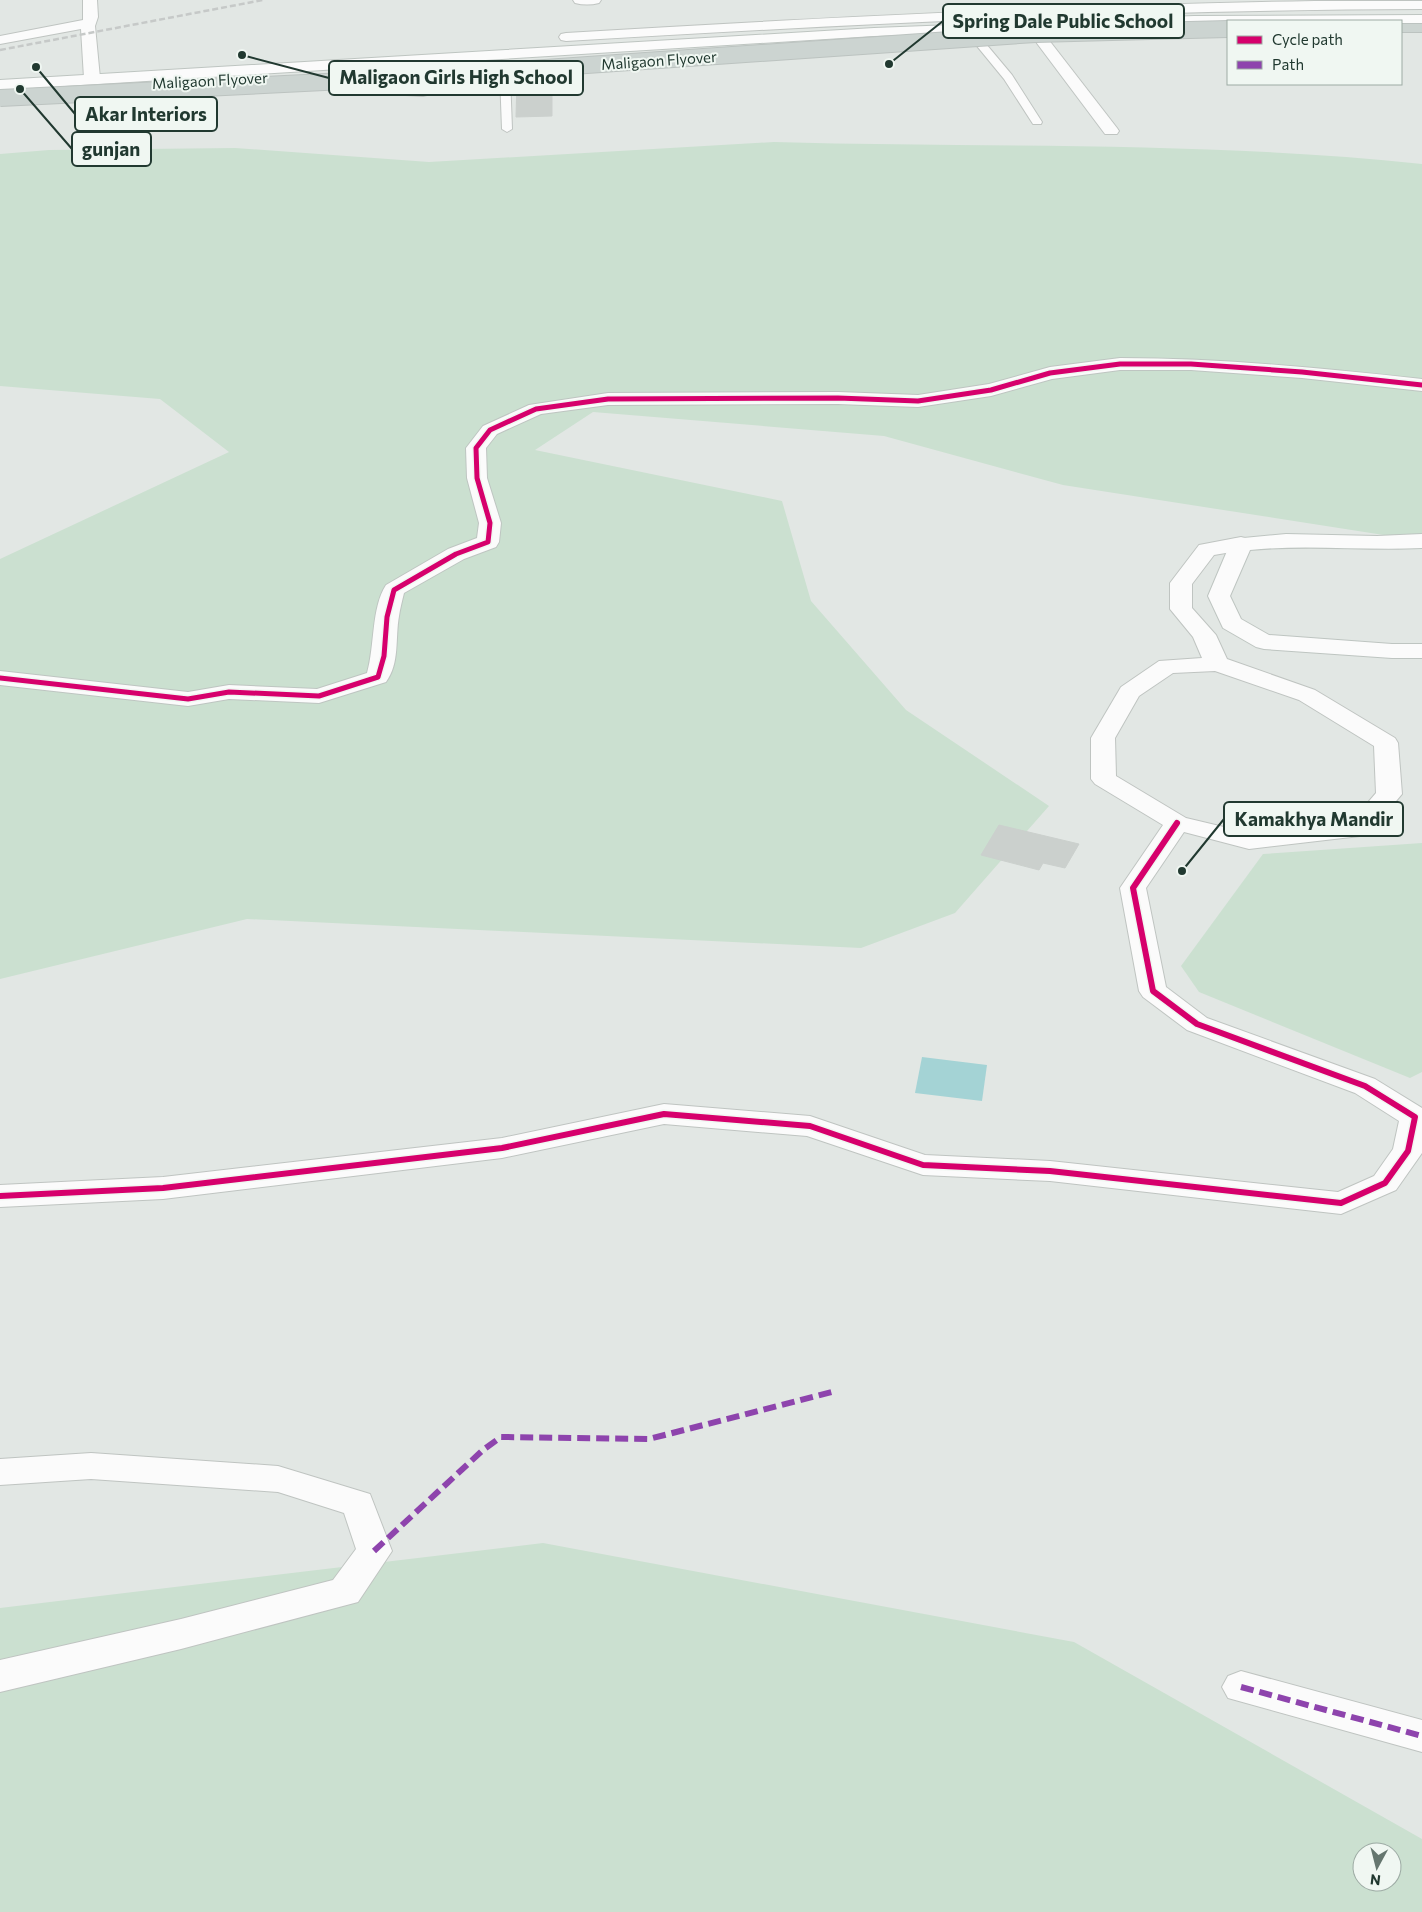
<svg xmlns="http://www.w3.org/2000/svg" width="1422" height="1912" viewBox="0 0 1422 1912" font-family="Commissioner,sans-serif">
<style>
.green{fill:#cbe0d0;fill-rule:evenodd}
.water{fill:#a4d3d5}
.building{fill:#cbd0cd;stroke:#cbd0cd}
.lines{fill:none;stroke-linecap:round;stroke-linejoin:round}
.lane-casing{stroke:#bfc4c1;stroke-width:2}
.street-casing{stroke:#bfc4c1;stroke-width:2}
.secondary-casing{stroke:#bec5c1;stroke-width:2}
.primary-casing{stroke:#bcc3c0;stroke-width:2}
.lane{fill:#fbfbfb;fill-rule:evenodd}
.street{fill:#fbfbfb;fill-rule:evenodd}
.secondary{fill:#fbfbfb;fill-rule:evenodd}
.primary{fill:#ccd4d1;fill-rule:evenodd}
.rail{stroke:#c6c9c8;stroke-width:2.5;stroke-dasharray:6 3;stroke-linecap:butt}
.primary-bridge-casing{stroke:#bcc3c0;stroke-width:18;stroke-linecap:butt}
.primary-bridge{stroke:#ccd4d1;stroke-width:16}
.quiet{stroke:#8e44ad;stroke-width:6;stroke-dasharray:13 6;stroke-linecap:butt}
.cycleway-far1-casing{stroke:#f0f7f2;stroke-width:8}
.cycleway-casing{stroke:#f0f7f2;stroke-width:9}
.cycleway-far1{stroke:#d6006c;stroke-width:5}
.cycleway{stroke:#d6006c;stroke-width:6}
.labels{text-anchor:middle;stroke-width:4;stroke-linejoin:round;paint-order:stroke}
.far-street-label{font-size:15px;fill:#213930;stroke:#f0f7f2}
.leader{fill:none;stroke:#213930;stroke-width:2}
.callout-dot{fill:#213930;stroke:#f0f7f2;stroke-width:2}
.callout{fill:#f0f7f2;stroke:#213930;stroke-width:2}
.callout-label{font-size:19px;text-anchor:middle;font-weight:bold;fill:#213930}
</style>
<rect width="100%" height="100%" fill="#e2e7e4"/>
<g class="green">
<path d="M 774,142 C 990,148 1207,141 1422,164 L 1422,541 L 1063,485 L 884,436 L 593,412 L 535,450 L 782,501 L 811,601 L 906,710 L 1049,806 L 955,913 L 861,948 L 247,919 L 0,979 L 0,559 L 229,452 L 160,399 L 0,386 L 0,154 L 49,150 L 235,148 L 429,162 Z"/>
<path d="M 1422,843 L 1422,1072 L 1410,1078 L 1199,992 L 1181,966 L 1263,854 Z"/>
<path d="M 543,1543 L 1074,1642 L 1422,1839 L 1422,1912 L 0,1912 L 0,1608 ZM 1362,1852 L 1392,1852 L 1392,1882 L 1362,1882 Z"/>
</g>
<path class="water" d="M 922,1057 L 987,1065 L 982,1101 L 915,1093 Z"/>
<g class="building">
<path d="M 517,81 L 552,81 L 552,116 L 516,117 Z"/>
<path d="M 999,825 L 1079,844 L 1065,868 L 1043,863 L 1039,870 L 981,855 Z"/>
</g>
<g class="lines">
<defs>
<g id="lane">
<path d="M 977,37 L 981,38 L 1012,75 L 1042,122 L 1041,124 L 1033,124 L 1004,79 L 972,40 Z"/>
<path d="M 505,72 L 510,75 L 512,129 L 507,132 L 502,129 L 500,75 Z"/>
<path d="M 449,76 L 454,79 L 446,90 L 423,96 L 389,94 L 385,92 L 381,83 L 386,80 L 390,81 L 396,89 C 408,91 427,93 437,87 C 443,83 443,78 449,76 Z"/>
</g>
<g id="street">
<path d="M 83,0 L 97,0 L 98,17 L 95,26 L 100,78 L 97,81 L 87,81 L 84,78 L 81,29 L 0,44 L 0,36 L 83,20 Z"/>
<path d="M 573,0 L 601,0 L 599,3 C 591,5 583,5 575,3 Z"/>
<path d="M 1315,1 L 1422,1 L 1422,9 C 1136,10 851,24 566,41 L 561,40 L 559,37 L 561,34 L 566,33 C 816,18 1065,5 1315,1 Z"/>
<path d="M 1040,34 L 1045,35 L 1117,128 L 1119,131 L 1117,134 L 1105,134 L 1033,38 L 1035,35 Z"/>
<path d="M 1241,537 L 1249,539 L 1252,544 L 1249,549 L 1214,555 L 1192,584 L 1192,608 L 1216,635 L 1227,659 L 1315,690 L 1395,738 L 1398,743 L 1402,794 L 1369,833 L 1360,836 L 1249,849 L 1184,832 L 1146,888 L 1166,987 L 1207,1018 L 1375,1079 L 1422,1108 L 1422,1153 L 1396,1190 L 1341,1214 L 1050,1181 L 923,1175 L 807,1136 L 664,1124 L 502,1158 L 163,1199 L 0,1207 L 0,1185 L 163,1177 L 502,1138 L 664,1104 L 810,1116 L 925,1155 L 1050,1161 L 1338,1192 L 1374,1176 L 1393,1149 L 1399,1121 L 1355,1093 L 1187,1030 L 1143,997 L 1139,991 L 1120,888 L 1163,825 L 1095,784 L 1091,779 L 1091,738 L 1121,687 L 1159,661 L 1202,658 L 1193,637 L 1170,609 L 1170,583 L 1199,545 ZM 1215,671 L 1299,700 L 1374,746 L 1376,793 L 1352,821 L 1249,833 L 1186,818 L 1116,776 L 1115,738 L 1139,696 L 1173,673 Z"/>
<path d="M 91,1453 L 278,1466 L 370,1494 L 392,1551 L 358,1602 L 181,1649 L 0,1692 L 0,1660 L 181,1619 L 333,1580 L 356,1549 L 344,1513 L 278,1492 L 91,1479 L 0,1485 L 0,1459 Z"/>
<path d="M 1241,1671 L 1422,1720 L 1422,1752 L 1228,1698 L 1222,1687 L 1228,1676 Z"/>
</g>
<g id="secondary">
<path d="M 1422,15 L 1422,23 L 1401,23 L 1401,21 L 1228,21 L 1228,24 L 874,36 L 0,90 L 0,80 L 874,28 L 1194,16 Z"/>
<path d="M 1120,358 C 1221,358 1321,368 1422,379 L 1422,391 L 1302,378 L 1191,370 L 1120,370 L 1052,379 L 991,396 L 918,407 L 838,404 L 608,405 L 541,414 L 497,434 L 486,448 L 487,478 L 501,523 L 499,542 L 496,547 L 464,559 L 404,593 C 402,601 400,609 399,616 C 395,638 400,663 386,682 L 319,703 L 229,699 L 188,706 L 0,685 L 0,671 L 188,692 L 229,685 L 317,689 L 367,673 C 375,646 371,608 386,585 L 448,549 L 477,538 L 479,523 L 467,478 L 466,448 L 483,426 L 529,405 L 608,393 L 838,392 L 918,395 L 989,384 L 1050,367 Z"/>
<path d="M 1286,534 L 1377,536 L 1422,534 L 1422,548 C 1365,551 1307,544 1250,550 L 1230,596 L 1241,619 L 1269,635 L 1392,644 L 1422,644 L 1422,658 L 1392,658 L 1264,649 L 1256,647 L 1223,628 L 1208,596 L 1230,544 L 1233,539 Z"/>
</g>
<rect id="primary" x="1401" y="24" width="21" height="8"/>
</defs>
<use href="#lane" class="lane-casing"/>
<use href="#street" class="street-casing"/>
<use href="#secondary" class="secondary-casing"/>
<use href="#primary" class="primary-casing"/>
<use href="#lane" class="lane"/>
<use href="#street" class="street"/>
<use href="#secondary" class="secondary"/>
<use href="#primary" class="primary"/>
<path class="rail" d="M 0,50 L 263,0"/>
<defs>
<path id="primary-bridge" d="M 0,98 L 385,79 L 1035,34 L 1228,29"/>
</defs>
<use href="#primary-bridge" class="primary-bridge-casing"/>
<use href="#primary-bridge" class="primary-bridge"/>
<g class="quiet">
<path d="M 374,1551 L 483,1450 L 501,1437 L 649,1439 L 836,1391"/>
<path d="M 1241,1687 L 1422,1736"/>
</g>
<defs>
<path id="cycleway-far1" d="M 0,678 L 188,699 L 229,692 L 319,696 L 378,677 L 384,656 L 387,617 L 394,590 L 456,554 L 488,542 L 490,523 L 477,478 L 476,448 L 490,430 L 536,409 L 608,399 L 838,398 L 918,401 L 991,390 L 1050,373 L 1120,364 L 1191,364 L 1302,372 L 1422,385"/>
<path id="cycleway" d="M 0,1196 L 163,1188 L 502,1148 L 664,1114 L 810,1126 L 923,1165 L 1050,1171 L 1341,1203 L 1385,1183 L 1408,1151 L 1415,1117 L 1365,1086 L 1197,1024 L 1153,991 L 1133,888 L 1177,823"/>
</defs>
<use href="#cycleway-far1" class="cycleway-far1-casing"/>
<use href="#cycleway" class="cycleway-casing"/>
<use href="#cycleway-far1" class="cycleway-far1"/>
<use href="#cycleway" class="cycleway"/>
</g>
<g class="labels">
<g class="far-street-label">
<text transform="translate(659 61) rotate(-4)" y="5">Maligaon Flyover</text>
<text transform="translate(210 81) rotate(-3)" y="5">Maligaon Flyover</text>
</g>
</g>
<path class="leader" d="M889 64L943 21M242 55L329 78M36 67L75 114M20 89L72 149M1182 871L1224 819"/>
<g class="callout-dot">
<circle cx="889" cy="64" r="5"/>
<circle cx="242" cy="55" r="5"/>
<circle cx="36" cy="67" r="5"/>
<circle cx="20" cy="89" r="5"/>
<circle cx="1182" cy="871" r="5"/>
</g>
<g class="callout">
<rect x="943" y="4" width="241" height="34" rx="5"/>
<rect x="329" y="61" width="254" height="34" rx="5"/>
<rect x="75" y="97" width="142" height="34" rx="5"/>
<rect x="72" y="132" width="79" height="34" rx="5"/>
<rect x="1224" y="802" width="179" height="34" rx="5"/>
</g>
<g class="callout-label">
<text x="1063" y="28">Spring Dale Public School</text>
<text x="456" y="84">Maligaon Girls High School</text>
<text x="146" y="121">Akar Interiors</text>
<text x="111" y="156">gunjan</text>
<text x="1314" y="826">Kamakhya Mandir</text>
</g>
<rect x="1227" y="20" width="175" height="65" fill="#f0f7f2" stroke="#9daba4"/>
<rect x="1237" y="36" width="25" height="8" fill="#d6006c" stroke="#9daba4"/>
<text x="1272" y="45" font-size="15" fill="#213930">Cycle path</text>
<rect x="1237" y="61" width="25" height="8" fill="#8e44ad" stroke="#9daba4"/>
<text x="1272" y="70" font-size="15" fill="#213930">Path</text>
<g transform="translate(1377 1867) rotate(187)"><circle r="24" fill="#f0f7f2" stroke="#9daba4"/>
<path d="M0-4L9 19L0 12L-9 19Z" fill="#65766f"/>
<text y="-8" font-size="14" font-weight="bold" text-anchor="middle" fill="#213930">N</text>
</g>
</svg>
